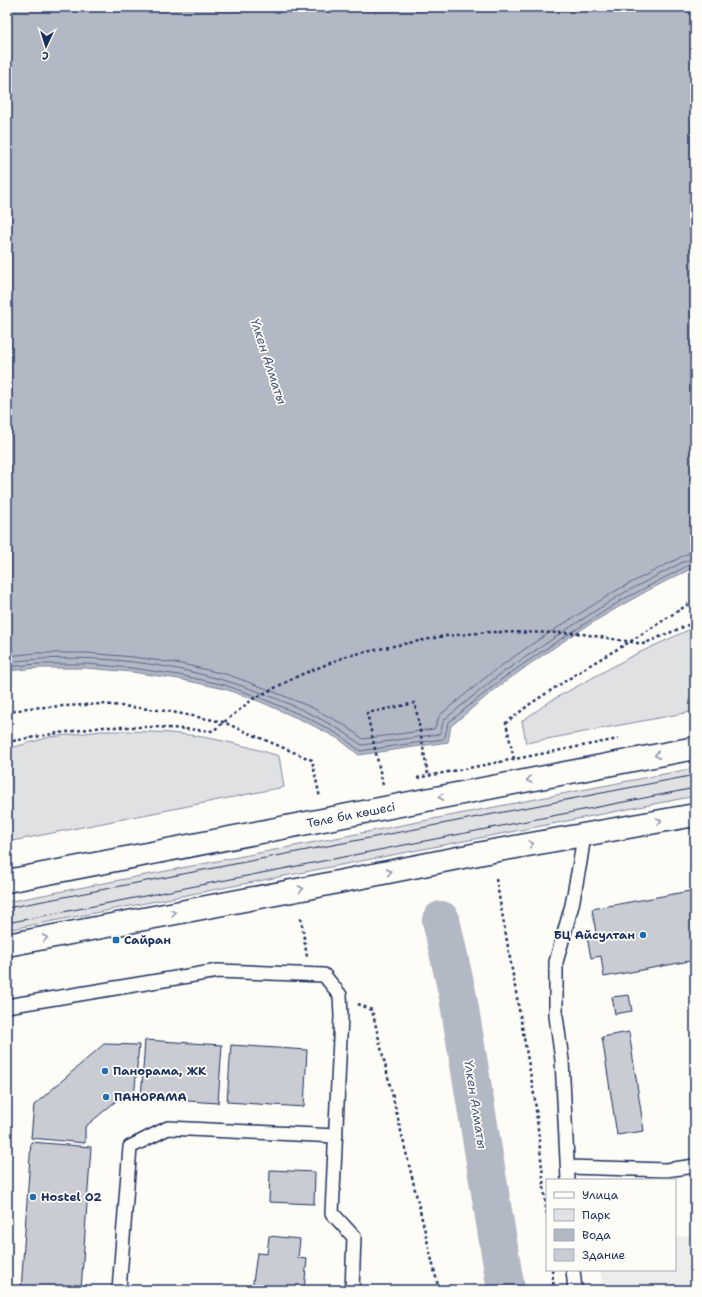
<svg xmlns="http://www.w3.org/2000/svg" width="702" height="1297" viewBox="0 0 702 1297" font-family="'Shantell Sans',sans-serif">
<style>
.built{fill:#edeeec}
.green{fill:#e0e1e3;stroke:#7e88a0}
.water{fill:#b3b8c5;stroke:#76819c}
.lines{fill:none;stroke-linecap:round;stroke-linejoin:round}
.shore{stroke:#586687;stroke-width:1}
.river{stroke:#b3b8c5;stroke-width:38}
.building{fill:#c9ccd3;stroke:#1b2f5e}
.service-casing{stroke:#1b2f5e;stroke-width:16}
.secondary-casing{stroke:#1b2f5e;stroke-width:25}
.path{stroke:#1b2f5e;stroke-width:2.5;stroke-dasharray:3 3;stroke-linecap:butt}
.service{stroke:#fdfcf7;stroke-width:13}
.secondary{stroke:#fdfcf7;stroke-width:22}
.tram{stroke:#1b2f5e;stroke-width:1}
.oneway{stroke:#8c96aa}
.poi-dot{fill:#1f6fb2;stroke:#fdfcf7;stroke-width:1.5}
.labels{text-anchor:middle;stroke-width:3.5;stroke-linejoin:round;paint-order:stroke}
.street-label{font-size:12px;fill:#1b2f5e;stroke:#fdfcf7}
.poi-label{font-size:12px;font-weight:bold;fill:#1b2f5e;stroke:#fdfcf7;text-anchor:start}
.water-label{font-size:13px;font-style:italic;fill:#49587d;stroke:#fdfcf7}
</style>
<rect width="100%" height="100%" fill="#fdfcf7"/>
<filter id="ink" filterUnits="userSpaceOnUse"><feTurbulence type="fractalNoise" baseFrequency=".025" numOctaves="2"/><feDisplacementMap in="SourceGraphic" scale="8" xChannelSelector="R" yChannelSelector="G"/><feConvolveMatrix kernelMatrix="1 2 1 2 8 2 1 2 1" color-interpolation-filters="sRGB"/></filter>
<g filter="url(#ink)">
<path class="built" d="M 695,1235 L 695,1290 L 604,1290 L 600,1270 L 675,1270 L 675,1237 Z"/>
<g class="green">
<path d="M 695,627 L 695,711 L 526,743 L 522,721 L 552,700 L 634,655 Z"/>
<path d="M 102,731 C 119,731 135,731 152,732 C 195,733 238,743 279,756 L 284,787 L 7,842 L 7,749 L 50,737 Z"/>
<path d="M 695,768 L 695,796 L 7,930 L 7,902 Z"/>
</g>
<path class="water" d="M 7,7 L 695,7 L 695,567 C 628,598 565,638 505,682 C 487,695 469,711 451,726 L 448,742 L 359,755 L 339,739 L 306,722 L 261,702 L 225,689 L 179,679 L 132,672 L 86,668 L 38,668 L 7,671 Z"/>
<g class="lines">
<g class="shore">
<path d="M 7,656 L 37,653 L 87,653 L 133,657 L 182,664 L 229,675 L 267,689 L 313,708 L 346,726 L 363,739 L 434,729 C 437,725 437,719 441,714 L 495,670 L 538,640 L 617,590 L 681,557 L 689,553 L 695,552"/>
<path d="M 7,662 C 120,648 244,673 342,731 C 349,735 355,741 362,745 L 439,734 C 443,730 441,723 445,719 L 499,675 L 572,626 L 620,595 L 683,562 L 695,558"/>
<path d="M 7,667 L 38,664 L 87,664 L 132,668 L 179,675 L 225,685 L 263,699 L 308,718 L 341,736 L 360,751 L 443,739 L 445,737 L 448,723 L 502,679 L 544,650 L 622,600 L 685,567 L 695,563"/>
</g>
<path class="river" d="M 441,920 L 458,997 L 506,1290"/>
</g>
<g class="building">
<path d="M 695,890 L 695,960 L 604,977 L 601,956 L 591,958 L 587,937 L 596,933 L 592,909 Z"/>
<path d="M 629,995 L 632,1011 L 615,1014 L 612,997 Z"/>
<path d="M 629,1032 L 644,1131 L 617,1135 L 602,1037 Z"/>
<path d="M 145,1040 L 222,1045 L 218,1103 L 141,1098 Z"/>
<path d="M 104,1044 L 139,1045 L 134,1098 L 122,1096 L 85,1127 L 85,1143 L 31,1138 L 34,1105 Z"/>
<path d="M 231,1045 L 307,1050 L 304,1107 L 227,1102 Z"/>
<path d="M 31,1142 L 91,1147 L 81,1290 L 21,1290 Z"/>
<path d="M 270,1170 L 315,1172 L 314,1204 L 269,1202 Z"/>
<path d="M 269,1236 L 300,1239 L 298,1258 L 307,1259 L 304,1290 L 252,1290 L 257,1253 L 267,1254 Z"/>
</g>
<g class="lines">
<defs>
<g id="service">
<path d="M 7,1006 L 218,971 L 324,975 L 340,995 L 341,1016 L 332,1213 L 354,1237 L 352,1290"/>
<path d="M 569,1167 L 666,1170 L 695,1166"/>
<path d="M 568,1180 L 562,1060 L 556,1016 L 556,962 L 572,905 L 580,862 L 584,835"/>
<path d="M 573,1270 L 575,1290"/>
<path d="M 119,1290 L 130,1147 L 168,1128 L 336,1136"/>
</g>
<g id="secondary">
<path d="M 7,881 L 695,748"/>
<path d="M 7,945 L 318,886 L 493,851 L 695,815"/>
</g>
</defs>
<use href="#service" class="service-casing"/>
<use href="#secondary" class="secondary-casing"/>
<g class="path">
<path d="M 7,713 L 27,708 L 103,704 L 167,711 L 223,722 L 312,760 L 320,798"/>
<path d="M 7,742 L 52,734 L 103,727 L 154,727 L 213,731 L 253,699 L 298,676 L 347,656 L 398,645 L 445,636 L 490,632 L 577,633 L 643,644 L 695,622"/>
<path d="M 514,759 L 506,723 L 530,704 L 590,665 L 631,641 L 695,600"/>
<path d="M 417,778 L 618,739"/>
<path d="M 383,785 L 367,713 L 415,703 L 428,775"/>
<path d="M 496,879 L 535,1100 L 547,1217"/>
<path d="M 301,918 L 307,957"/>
<path d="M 358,1004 L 372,1010 L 439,1290"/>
<path d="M 552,1270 L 554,1290"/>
</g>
<use href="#service" class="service"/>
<use href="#secondary" class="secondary"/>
<g class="tram">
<path d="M 7,908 L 695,775"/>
<path d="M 7,923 L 695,788"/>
</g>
</g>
<defs><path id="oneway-chevron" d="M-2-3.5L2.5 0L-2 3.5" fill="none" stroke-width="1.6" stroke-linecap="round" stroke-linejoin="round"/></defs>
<g class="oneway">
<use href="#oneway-chevron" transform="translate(657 755) rotate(169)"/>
<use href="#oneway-chevron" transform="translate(529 780) rotate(169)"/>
<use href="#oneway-chevron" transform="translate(441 797) rotate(169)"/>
<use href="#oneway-chevron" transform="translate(659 821) rotate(-10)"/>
<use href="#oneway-chevron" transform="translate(531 844) rotate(-10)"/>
<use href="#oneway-chevron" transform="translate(389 872) rotate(-11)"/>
<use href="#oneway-chevron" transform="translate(301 889) rotate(-11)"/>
<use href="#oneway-chevron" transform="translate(173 913) rotate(-11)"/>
<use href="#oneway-chevron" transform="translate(45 938) rotate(-11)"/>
</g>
</g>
<g class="poi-dot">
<circle cx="643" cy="935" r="4"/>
<rect x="112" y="936" width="8" height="8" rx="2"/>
<circle cx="105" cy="1071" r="4"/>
<circle cx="106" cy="1097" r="4"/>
<circle cx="33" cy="1197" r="4"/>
</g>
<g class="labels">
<g class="street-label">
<text transform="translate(351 815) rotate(-11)" y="4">Төле би көшесі</text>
</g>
<g class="poi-label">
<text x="635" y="939" text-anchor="end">БЦ Айсултан</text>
<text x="124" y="944">Сайран</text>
<text x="113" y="1075">Панорама, ЖК</text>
<text x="114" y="1101">ПАНОРАМА</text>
<text x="41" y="1201">Hostel O2</text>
</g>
<g class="water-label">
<text transform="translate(269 361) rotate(72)" y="5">Үлкен Алматы</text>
<text transform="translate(476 1104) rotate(81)" y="5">Үлкен Алматы</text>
</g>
</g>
<rect width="702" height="1297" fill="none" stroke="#fdfcf7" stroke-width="24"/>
<rect x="12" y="12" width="678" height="1273" fill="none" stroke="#1b2f5e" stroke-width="1.5" filter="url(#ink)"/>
<rect x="546" y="1179" width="130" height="92" fill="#fdfcf7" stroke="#a3aaba"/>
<rect x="554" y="1192" width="20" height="6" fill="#fdfcf7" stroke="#a3aaba"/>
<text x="582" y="1199" font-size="12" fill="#1b2f5e">Улица</text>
<rect x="554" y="1209" width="20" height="12" fill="#e0e1e3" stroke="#a3aaba"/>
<text x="582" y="1219" font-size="12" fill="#1b2f5e">Парк</text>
<rect x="554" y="1229" width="20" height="12" fill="#b3b8c5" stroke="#a3aaba"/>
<text x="582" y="1239" font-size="12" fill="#1b2f5e">Вода</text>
<rect x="554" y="1249" width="20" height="12" fill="#c9ccd3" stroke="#a3aaba"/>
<text x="582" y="1259" font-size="12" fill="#1b2f5e">Здание</text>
<g transform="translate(46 46) rotate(184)" stroke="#fdfcf7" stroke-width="3" paint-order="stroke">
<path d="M0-3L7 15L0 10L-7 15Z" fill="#1b2f5e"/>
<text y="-6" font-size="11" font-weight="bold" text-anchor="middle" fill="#1b2f5e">С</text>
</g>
</svg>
